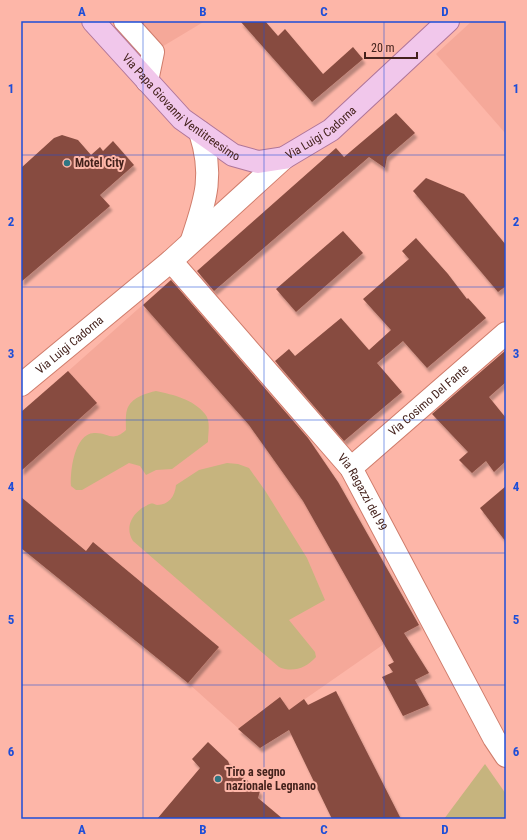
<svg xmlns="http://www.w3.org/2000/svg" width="527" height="840" viewBox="0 0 527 840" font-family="'Roboto Condensed',sans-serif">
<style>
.built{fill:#f5a899}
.green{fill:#c6b47e}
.building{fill:#874c40;filter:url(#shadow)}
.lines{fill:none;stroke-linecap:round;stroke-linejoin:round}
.minor-casing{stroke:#cf7c6b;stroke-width:24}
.major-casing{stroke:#af7599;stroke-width:24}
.minor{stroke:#fff;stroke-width:22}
.major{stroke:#f1c7eb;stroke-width:22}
.grid{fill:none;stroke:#1d4ed8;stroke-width:1;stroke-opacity:0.55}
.poi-dot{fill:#307683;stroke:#fdb6a8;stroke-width:1.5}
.labels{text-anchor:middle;stroke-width:4;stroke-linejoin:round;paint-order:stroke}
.street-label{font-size:12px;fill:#44221c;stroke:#fdb6a8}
.poi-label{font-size:12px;font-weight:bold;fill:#44221c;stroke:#fdb6a8;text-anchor:start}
.neatline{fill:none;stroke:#1d4ed8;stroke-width:1.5}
.grid-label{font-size:13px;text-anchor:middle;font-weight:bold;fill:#1d4ed8}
</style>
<defs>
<filter id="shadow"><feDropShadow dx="2.5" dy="4.5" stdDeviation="1" flood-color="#0004"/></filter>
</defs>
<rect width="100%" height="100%" fill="#fdb6a8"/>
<g class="built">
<path d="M 135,21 L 205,21 L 160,48 Z"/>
<path d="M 472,21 L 506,21 L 506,134 L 436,54 Z"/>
<path d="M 174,277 L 281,397 L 338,482 L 419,625 L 384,644 L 249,738 L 188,683 L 21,548 L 21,413 Z"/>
</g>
<g class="green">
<path d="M 156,391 C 174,395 193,399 205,414 C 211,421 208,433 208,442 L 172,469 L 156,470 L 146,475 L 140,466 L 129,463 L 82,490 L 76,490 L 71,486 C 70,472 74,434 94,433 C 108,432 112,443 126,430 C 126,423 125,413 128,407 C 133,397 147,393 156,391 Z"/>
<path d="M 227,463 L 238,464 L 249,468 L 266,492 L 307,558 L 325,600 L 289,620 L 315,652 L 316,657 C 306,668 293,673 279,667 L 133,541 C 125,528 131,516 142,508 C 145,507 148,504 150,504 C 152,503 154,504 157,505 C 169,505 175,496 176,485 L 199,470 Z"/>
<path d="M 485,764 L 506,794 L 506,819 L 444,819 Z"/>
</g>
<g class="building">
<path d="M 240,21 L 265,21 L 278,36 L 285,29 L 323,74 L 353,47 L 363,59 L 312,102 Z"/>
<path d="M 396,113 L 415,133 L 387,157 L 385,168 L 369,157 L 214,291 L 197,271 L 336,148 L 344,157 Z"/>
<path d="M 62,135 L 78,140 L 91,155 L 100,147 L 103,151 L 113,141 L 134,165 L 100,195 L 110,206 L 21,282 L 21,168 L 54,138 Z"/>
<path d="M 426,178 L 464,194 L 506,245 L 506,286 L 498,292 L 413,191 Z"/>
<path d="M 343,231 L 363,253 L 296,312 L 276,289 Z"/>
<path d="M 416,238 L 448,274 L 467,299 L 468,298 L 486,318 L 427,368 L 403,341 L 377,363 L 402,392 L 344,441 L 275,361 L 289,349 L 295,356 L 341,318 L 369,350 L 391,330 L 363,299 L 409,259 L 402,251 Z"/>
<path d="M 171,280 L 308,438 L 338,482 L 419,625 L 404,633 L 429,673 L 415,680 L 429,705 L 403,716 L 382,677 L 393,672 L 388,665 L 394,662 L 303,501 L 249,425 L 143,305 Z"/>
<path d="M 506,350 L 506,382 L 489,397 L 506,418 L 506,461 L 494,472 L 486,461 L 472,473 L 459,460 L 468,452 L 432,414 Z"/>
<path d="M 68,371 L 97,403 L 21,471 L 21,412 Z"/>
<path d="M 506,486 L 506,542 L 480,508 Z"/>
<path d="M 21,497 L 86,551 L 93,542 L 219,647 L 188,683 L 21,548 Z"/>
<path d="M 336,691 L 341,701 L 401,819 L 332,819 L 289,730 L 260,748 L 238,729 L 280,697 L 289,710 L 304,699 L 308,705 Z"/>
<path d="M 208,742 L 228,761 L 230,766 L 260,791 L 258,798 L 283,819 L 157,819 L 200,768 L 192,759 Z"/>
</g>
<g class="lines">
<defs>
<g id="minor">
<path d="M 125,21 L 153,52 L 147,81"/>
<path d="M 192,240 C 206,198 214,175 200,132"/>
<path id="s1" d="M 171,261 L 351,468 L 494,738 L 506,756"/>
<path id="s2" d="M 21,385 L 171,261 L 284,158"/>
<path id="s3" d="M 351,468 L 506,333"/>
</g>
<g id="major">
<path id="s4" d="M 93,21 L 182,119 L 233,155 L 258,162 L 284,158 L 331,130 L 448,21"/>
</g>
</defs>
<use href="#minor" class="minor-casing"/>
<use href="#major" class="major-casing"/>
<use href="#minor" class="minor"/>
<use href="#major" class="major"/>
</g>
<path class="grid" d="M 143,21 L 143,819M 264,21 L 264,819M 384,21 L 384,819M 21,155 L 506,155M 21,287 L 506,287M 21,420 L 506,420M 21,553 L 506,553M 21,685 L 506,685"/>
<g class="poi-dot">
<circle cx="67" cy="163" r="4"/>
<circle cx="218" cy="779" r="4"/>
</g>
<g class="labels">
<g class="street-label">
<text dy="4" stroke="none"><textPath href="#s4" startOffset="124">Via Papa Giovanni Ventitreesimo</textPath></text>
<text dy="4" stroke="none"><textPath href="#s4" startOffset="292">Via Luigi Cadorna</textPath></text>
<text dy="4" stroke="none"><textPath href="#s2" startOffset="63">Via Luigi Cadorna</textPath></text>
<text dy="4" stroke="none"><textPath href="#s3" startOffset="103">Via Cosimo Del Fante</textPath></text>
<text dy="4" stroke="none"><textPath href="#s1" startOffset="301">Via Ragazzi del 99</textPath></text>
</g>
<g class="poi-label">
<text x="75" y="167">Motel City</text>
<text x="226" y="776">Tiro a segno<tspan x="226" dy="14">nazionale Legnano</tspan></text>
</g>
</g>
<rect width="527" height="840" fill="none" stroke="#fdb6a8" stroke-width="44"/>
<path d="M365 52v6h52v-6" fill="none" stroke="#44221c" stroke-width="2"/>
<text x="371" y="52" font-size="12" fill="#44221c" stroke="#fdb6a8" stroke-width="3" paint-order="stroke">20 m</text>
<rect x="22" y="22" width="483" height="796" class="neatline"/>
<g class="grid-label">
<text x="82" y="16">A</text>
<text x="203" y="16">B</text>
<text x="324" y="16">C</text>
<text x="445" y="16">D</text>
<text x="11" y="93">1</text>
<text x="516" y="93">1</text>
<text x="11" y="226">2</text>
<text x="516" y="226">2</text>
<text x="11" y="358">3</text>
<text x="516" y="358">3</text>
<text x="11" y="491">4</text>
<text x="516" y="491">4</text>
<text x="11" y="624">5</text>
<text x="516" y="624">5</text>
<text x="11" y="756">6</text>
<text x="516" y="756">6</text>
<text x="82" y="834">A</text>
<text x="203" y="834">B</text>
<text x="324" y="834">C</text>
<text x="445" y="834">D</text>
</g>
</svg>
